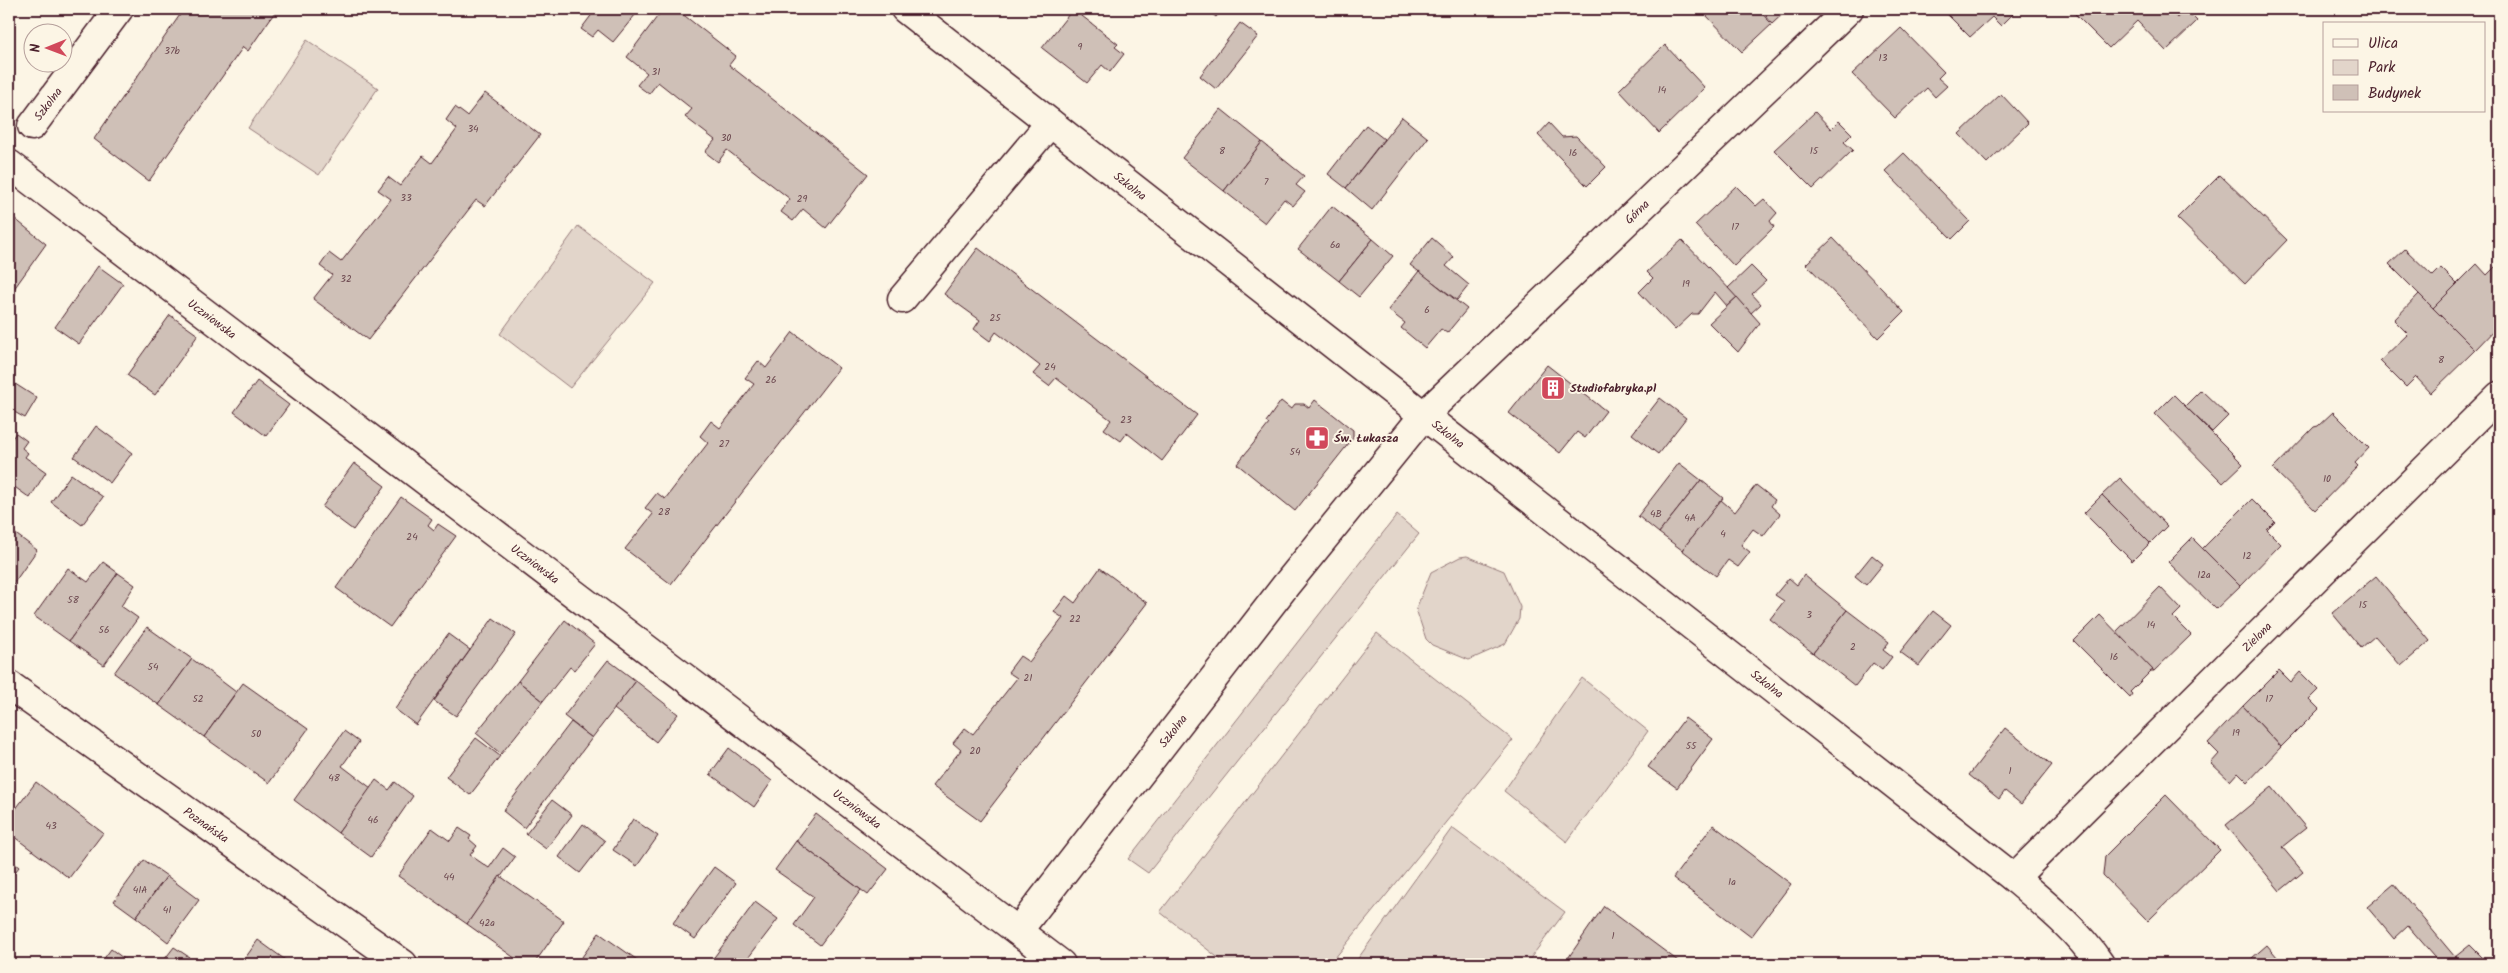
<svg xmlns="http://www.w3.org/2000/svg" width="2508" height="973" viewBox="0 0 2508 973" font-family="Kalam,sans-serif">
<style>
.green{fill:#e2d5ca;stroke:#967a7a}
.building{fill:#cfc0b7;stroke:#4a1f2b}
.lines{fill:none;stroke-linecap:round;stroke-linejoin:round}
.street-casing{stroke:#4a1f2b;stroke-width:31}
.secondary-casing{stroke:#4a1f2b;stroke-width:31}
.street{stroke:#fcf5e5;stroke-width:28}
.secondary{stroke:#fcf5e5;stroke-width:28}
.labels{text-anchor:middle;stroke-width:4;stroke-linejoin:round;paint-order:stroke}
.number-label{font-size:10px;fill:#6b474e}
.street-label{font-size:12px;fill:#4a1f2b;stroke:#fcf5e5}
.poi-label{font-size:12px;font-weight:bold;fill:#4a1f2b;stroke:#fcf5e5;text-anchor:start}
</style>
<rect width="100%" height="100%" fill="#fcf5e5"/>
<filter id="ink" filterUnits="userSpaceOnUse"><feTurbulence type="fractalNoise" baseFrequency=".02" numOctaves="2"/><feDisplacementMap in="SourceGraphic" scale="10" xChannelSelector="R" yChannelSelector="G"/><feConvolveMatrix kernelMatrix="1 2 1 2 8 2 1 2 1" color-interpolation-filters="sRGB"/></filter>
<g filter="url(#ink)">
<g class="green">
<path d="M 307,40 L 378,88 L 319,175 L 248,128 Z"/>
<path d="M 578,226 L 655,283 L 570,388 L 500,334 Z"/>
<path d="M 1397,515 L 1419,534 L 1148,873 L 1128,859 Z"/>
<path d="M 1467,556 L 1504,571 L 1520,607 L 1519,619 L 1505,644 L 1469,660 L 1432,645 L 1426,639 L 1416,609 L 1431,572 L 1460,557 Z"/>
<path d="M 1377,633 L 1513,740 L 1330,964 L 1226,964 L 1160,912 Z"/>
<path d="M 1582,678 L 1648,731 L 1567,842 L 1504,791 Z"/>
<path d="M 1452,828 L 1565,912 L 1526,964 L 1354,964 Z"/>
</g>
<g class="building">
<path d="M 184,9 L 277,9 L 248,51 L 243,47 L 149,181 L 94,139 Z"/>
<path d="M 596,9 L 640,9 L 613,42 L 598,30 L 592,37 L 581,29 Z"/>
<path d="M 663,9 L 676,9 L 736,56 L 729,65 L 868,174 L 826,228 L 803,209 L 793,221 L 781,212 L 790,199 L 727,150 L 718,162 L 705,152 L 715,140 L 685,117 L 692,109 L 658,82 L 649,94 L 637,85 L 647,73 L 627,57 Z"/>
<path d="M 1073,9 L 1118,44 L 1115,47 L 1124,54 L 1110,72 L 1102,65 L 1087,83 L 1042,48 Z"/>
<path d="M 1206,9 L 1223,9 L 1216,17 Z"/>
<path d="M 1705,9 L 1758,9 L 1772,24 L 1742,52 L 1702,11 Z"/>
<path d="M 1758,9 L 1788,9 L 1772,24 Z"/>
<path d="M 1942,9 L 2008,9 L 2013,14 L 2001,26 L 1992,17 L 1970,37 Z"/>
<path d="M 2070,9 L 2168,9 L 2177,18 L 2185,9 L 2197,21 L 2166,51 L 2137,21 L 2109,48 Z"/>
<path d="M 1240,23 L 1258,36 L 1216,89 L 1200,76 Z"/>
<path d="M 1901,28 L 1944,72 L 1938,78 L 1947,86 L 1935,97 L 1927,88 L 1895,118 L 1852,74 Z"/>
<path d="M 1665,45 L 1705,88 L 1659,133 L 1619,90 Z"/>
<path d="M 485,93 L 540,135 L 485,206 L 476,200 L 368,340 L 313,299 L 332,275 L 320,266 L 329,253 L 341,262 L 391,199 L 378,190 L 388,177 L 400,186 L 423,156 L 432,163 L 457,129 L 446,120 L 455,107 L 467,116 Z"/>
<path d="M 2001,94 L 2028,123 L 1987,163 L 1959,134 Z"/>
<path d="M 1221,109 L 1262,142 L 1224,191 L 1182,158 Z"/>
<path d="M 1815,112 L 1831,129 L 1839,121 L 1852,134 L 1844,142 L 1853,150 L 1813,189 L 1774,150 Z"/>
<path d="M 1402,117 L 1428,138 L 1372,210 L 1346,188 Z"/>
<path d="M 1549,123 L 1562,137 L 1576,136 L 1606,167 L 1587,186 L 1538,135 Z"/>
<path d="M 1366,125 L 1384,139 L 1346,188 L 1328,174 Z"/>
<path d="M 1262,142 L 1304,176 L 1296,185 L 1305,192 L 1293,206 L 1284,199 L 1265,223 L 1224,191 Z"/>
<path d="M 1904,153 L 1970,221 L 1952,239 L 1885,171 Z"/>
<path d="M 2220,175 L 2287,240 L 2245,284 L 2177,218 Z"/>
<path d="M 1736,186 L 1756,206 L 1764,199 L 1777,213 L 1770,221 L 1774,227 L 1734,266 L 1695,225 Z"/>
<path d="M 1332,206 L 1373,239 L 1339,281 L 1298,249 Z"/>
<path d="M 9,214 L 46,244 L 11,293 L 9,291 Z"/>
<path d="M 1432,238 L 1454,257 L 1446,266 L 1469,285 L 1457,300 L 1410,265 Z"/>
<path d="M 1833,238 L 1904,312 L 1878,338 L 1806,264 Z"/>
<path d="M 1373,239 L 1393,256 L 1359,297 L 1339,281 Z"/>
<path d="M 1682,240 L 1737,297 L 1727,306 L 1715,292 L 1698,314 L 1692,314 L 1675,330 L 1639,292 L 1653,278 L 1647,272 Z"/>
<path d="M 978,248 L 1197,415 L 1162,461 L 1127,433 L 1121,441 L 1104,429 L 1111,420 L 1056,378 L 1049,386 L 1033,374 L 1040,366 L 996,332 L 990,341 L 974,329 L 980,320 L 944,294 Z"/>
<path d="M 2405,249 L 2433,276 L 2441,268 L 2457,284 L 2433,308 L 2389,264 Z"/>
<path d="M 2477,264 L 2487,275 L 2496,266 L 2499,270 L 2499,325 L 2475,350 L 2433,308 Z"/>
<path d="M 98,266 L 123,284 L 79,344 L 55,327 Z"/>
<path d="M 1751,266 L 1766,281 L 1752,294 L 1761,304 L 1751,313 L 1728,288 Z"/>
<path d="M 1419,271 L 1467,309 L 1447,333 L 1441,329 L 1425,348 L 1401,328 L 1405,323 L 1388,310 Z"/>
<path d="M 2419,294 L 2475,350 L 2431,393 L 2416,377 L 2406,387 L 2380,361 L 2408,334 L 2394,320 Z"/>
<path d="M 1737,297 L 1760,323 L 1738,352 L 1709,323 Z"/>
<path d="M 170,315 L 198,335 L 155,395 L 127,375 Z"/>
<path d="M 793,332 L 839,368 L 671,584 L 625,549 L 653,514 L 645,508 L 657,493 L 665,499 L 708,443 L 700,436 L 711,421 L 720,428 L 754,384 L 745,378 L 758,361 L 766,368 Z"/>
<path d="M 1547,365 L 1606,411 L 1585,438 L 1577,432 L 1560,453 L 1509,413 Z"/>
<path d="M 9,380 L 37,398 L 25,418 L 9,409 Z"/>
<path d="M 257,381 L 289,405 L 266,436 L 234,412 Z"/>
<path d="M 2201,390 L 2228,416 L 2212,432 L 2185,406 Z"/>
<path d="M 2174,395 L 2243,464 L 2223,483 L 2155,414 Z"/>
<path d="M 1660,398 L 1686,418 L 1658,454 L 1632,434 Z"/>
<path d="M 1315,400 L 1353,430 L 1353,438 L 1295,511 L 1237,464 L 1269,424 L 1266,422 L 1281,401 L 1291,409 L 1295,404 L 1304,404 L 1309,408 Z"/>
<path d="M 2333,412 L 2369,448 L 2355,463 L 2358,466 L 2315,510 L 2273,469 L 2314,427 L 2318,426 Z"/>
<path d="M 96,426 L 132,453 L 110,483 L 74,457 Z"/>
<path d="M 16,433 L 27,441 L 22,448 L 28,453 L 25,457 L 46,472 L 30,498 L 9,483 L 9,442 Z"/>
<path d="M 354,463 L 385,486 L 353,530 L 322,507 Z"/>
<path d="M 1679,463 L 1701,480 L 1659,533 L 1638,516 Z"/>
<path d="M 71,474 L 103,497 L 82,525 L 51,502 Z"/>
<path d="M 2120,478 L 2167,526 L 2150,543 L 2102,495 Z"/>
<path d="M 1701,480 L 1723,498 L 1682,550 L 1659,533 Z"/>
<path d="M 1756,485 L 1775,500 L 1771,506 L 1780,514 L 1763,536 L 1753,529 L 1741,545 L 1750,552 L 1738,567 L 1728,560 L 1716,576 L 1682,550 L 1721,500 L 1735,512 Z"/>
<path d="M 2102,495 L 2150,543 L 2132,561 L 2084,513 Z"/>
<path d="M 401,497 L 432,519 L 428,525 L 434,530 L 438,524 L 456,536 L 390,627 L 336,588 Z"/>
<path d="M 2252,499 L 2275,522 L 2267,530 L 2281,544 L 2240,586 L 2202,549 Z"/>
<path d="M 9,529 L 37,550 L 9,590 Z"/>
<path d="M 2192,538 L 2240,586 L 2216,609 L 2168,562 Z"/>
<path d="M 1872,555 L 1883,564 L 1866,585 L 1855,576 Z"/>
<path d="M 103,562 L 118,573 L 69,641 L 34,616 L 68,568 L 88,582 Z"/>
<path d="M 1100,568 L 1147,603 L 980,821 L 932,786 L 961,750 L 953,743 L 965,728 L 973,734 L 1017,678 L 1008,672 L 1020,656 L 1029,662 L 1063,618 L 1054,612 L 1066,596 L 1075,603 Z"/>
<path d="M 118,573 L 135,585 L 121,606 L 138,618 L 104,665 L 69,641 Z"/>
<path d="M 1804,575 L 1847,610 L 1813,653 L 1770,619 L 1784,601 L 1775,595 L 1789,578 L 1797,585 Z"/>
<path d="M 2376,576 L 2430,641 L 2401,666 L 2375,636 L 2361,648 L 2332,613 Z"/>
<path d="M 2160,587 L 2181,609 L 2173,617 L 2191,635 L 2154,671 L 2115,633 Z"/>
<path d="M 1847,610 L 1889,642 L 1883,650 L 1892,657 L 1882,670 L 1873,663 L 1855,686 L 1813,653 Z"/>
<path d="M 1933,611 L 1951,625 L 1919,666 L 1900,652 Z"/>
<path d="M 2100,615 L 2154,671 L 2151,671 L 2130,692 L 2132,694 L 2130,697 L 2074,641 Z"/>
<path d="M 493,618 L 516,634 L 456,716 L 434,701 Z"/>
<path d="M 565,620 L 595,644 L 574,670 L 570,667 L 543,701 L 518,681 Z"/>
<path d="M 147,627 L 192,659 L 159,705 L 114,673 Z"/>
<path d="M 448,634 L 470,650 L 416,725 L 395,709 Z"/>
<path d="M 192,659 L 236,692 L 204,737 L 159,705 Z"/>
<path d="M 608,660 L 636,681 L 592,738 L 564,716 Z"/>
<path d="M 2279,670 L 2291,682 L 2300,672 L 2318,690 L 2309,699 L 2319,709 L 2281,747 L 2243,706 Z"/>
<path d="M 518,681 L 543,701 L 501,754 L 476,733 Z"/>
<path d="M 636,681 L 678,714 L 656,742 L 614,709 Z"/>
<path d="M 243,683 L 308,729 L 269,783 L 204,737 Z"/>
<path d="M 2243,706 L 2281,747 L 2248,782 L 2238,772 L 2230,781 L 2211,763 L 2219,754 L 2208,743 Z"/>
<path d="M 1685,718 L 1713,739 L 1677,788 L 1648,767 Z"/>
<path d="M 571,722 L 592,738 L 524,828 L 503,811 Z"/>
<path d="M 2005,728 L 2052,765 L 2021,804 L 2005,791 L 1999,799 L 1969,775 Z"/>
<path d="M 344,731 L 359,742 L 342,766 L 371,788 L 338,833 L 294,800 Z"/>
<path d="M 476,738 L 500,756 L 470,795 L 446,777 Z"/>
<path d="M 729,748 L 772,781 L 754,807 L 710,774 Z"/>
<path d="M 376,780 L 389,790 L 395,782 L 413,796 L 371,857 L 338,833 Z"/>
<path d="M 36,782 L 103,833 L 69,878 L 9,833 L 9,818 Z"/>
<path d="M 2272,787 L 2306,828 L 2282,847 L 2303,872 L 2280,891 L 2226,825 Z"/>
<path d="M 2166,795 L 2220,850 L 2148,921 L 2103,875 L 2105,856 Z"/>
<path d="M 552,800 L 572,815 L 546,849 L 526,834 Z"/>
<path d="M 816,814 L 888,869 L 868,895 L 796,841 Z"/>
<path d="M 633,819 L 658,836 L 637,866 L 613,850 Z"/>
<path d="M 583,824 L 605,841 L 580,873 L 559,857 Z"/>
<path d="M 1713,825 L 1791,884 L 1751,937 L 1673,878 Z"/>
<path d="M 432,828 L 450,841 L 459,828 L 471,836 L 469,839 L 477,846 L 470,855 L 489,868 L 503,848 L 515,857 L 467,924 L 398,876 Z"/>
<path d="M 796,841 L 861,890 L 820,945 L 794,925 L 814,897 L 775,870 Z"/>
<path d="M 9,859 L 19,867 L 9,880 Z"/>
<path d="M 144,860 L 167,876 L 136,917 L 114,901 Z"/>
<path d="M 714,867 L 736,883 L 695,939 L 673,923 Z"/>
<path d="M 167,876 L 199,900 L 168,942 L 136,917 Z"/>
<path d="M 500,876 L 564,921 L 534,964 L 523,964 L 467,924 Z"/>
<path d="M 2394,884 L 2455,957 L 2447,964 L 2441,964 L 2408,926 L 2394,939 L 2367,907 Z"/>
<path d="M 755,902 L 778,919 L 745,962 L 748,964 L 709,964 Z"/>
<path d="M 1604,906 L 1682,964 L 1564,964 Z"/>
<path d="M 599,933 L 643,964 L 577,964 Z"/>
<path d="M 258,940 L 291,964 L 241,964 Z"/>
<path d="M 2267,945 L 2283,964 L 2257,964 L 2252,958 Z"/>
<path d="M 2470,945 L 2488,963 L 2499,953 L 2499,964 L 2461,964 L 2455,957 Z"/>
<path d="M 174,947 L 189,957 L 184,964 L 161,964 Z"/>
<path d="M 111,949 L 131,964 L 100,964 Z"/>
<path d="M 232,958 L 241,964 L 227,964 Z"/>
<path d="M 2252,958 L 2257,964 L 2246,964 Z"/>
</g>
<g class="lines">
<defs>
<g id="street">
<path d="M 905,9 L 2014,878 C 2045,904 2077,930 2100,964"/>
<path d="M 32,126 L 119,9"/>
<path d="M 9,164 L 1061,964"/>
<path d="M 902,299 L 1050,123"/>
<path d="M 2014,878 L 2499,396"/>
<path d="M 1018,931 L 1286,585 L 1424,415 L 1849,9"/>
</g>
<path id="secondary" d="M 9,685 L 403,964"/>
</defs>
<use href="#street" class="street-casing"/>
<use href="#secondary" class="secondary-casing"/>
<use href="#street" class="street"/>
<use href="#secondary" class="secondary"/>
</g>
</g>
<defs>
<symbol id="building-square" viewBox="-11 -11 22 22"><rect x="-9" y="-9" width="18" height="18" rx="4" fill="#d1495b" stroke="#fcf5e5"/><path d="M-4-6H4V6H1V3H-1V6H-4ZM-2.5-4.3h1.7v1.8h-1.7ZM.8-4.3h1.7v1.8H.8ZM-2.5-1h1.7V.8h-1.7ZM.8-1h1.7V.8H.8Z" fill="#fff"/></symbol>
<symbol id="pharmacy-square" viewBox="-11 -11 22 22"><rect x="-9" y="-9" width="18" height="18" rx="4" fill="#d1495b" stroke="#fcf5e5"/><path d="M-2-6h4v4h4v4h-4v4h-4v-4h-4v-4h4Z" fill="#fff"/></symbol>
</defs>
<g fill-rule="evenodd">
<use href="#building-square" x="1539" y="374" width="28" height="28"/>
<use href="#pharmacy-square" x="1303" y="424" width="28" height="28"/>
</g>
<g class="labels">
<g class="number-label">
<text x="1080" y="50">9</text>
<text x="172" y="54">37b</text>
<text x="1883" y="61">13</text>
<text x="656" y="75">31</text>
<text x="1662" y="93">14</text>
<text x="473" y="132">34</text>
<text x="726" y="141">30</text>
<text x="1222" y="154">8</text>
<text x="1814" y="154">15</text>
<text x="1573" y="156">16</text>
<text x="1266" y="185">7</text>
<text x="406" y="201">33</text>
<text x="802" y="202">29</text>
<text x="1735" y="230">17</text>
<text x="1335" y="248">6a</text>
<text x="346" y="282">32</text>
<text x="1686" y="287">19</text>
<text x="1427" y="313">6</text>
<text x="995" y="321">25</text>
<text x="2441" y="363">8</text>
<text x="1050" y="370">24</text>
<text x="771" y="383">26</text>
<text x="1126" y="423">23</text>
<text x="724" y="447">27</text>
<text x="1295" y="455">54</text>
<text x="2327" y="482">10</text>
<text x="664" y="515">28</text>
<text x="1656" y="517">4B</text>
<text x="1690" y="521">4A</text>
<text x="1723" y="537">4</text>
<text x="412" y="540">24</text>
<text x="2247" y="559">12</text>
<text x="2204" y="578">12a</text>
<text x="73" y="603">58</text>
<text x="2363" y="608">15</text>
<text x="1809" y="618">3</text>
<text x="1075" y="622">22</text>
<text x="2151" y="628">14</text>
<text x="104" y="633">56</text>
<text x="1853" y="650">2</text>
<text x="2114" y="660">16</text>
<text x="153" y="670">54</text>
<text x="1028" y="681">21</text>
<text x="198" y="702">52</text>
<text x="2269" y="702">17</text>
<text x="2236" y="736">19</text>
<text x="256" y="737">50</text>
<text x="1691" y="749">55</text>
<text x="975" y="754">20</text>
<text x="2010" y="774">1</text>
<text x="334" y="781">48</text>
<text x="373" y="823">46</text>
<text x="51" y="829">43</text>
<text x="449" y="880">44</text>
<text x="1732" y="885">1a</text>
<text x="140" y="893">41A</text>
<text x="167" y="913">41</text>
<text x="487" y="926">42a</text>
<text x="1613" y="939">1</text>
</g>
<g class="street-label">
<text transform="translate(48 104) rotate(-53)" y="4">Szkolna</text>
<text transform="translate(1130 186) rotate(38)" y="4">Szkolna</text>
<text transform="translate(1637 212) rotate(-44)" y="4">Górna</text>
<text transform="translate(212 319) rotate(37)" y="4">Uczniowska</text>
<text transform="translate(1448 434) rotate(38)" y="4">Szkolna</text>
<text transform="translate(535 564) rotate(37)" y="4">Uczniowska</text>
<text transform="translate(2257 637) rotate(-45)" y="4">Zielona</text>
<text transform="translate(1767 684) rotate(38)" y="4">Szkolna</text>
<text transform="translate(1173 731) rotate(-52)" y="4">Szkolna</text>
<text transform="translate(857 809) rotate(37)" y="4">Uczniowska</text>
<text transform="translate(206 825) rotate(35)" y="4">Poznańska</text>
</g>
<g class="poi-label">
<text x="1570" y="392">Studiofabryka.pl</text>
<text x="1334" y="442">Św. Łukasza</text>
</g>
</g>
<rect width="2508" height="973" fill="none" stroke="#fcf5e5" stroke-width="30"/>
<rect x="15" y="15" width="2478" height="943" fill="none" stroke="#4a1f2b" stroke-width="2" filter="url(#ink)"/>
<rect x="2323" y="22" width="162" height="90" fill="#fcf5e5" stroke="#b59f9b"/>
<rect x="2333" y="39" width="25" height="8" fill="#fcf5e5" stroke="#b59f9b"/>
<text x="2368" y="48" font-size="15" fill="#4a1f2b">Ulica</text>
<rect x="2333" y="60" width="25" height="15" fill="#e2d5ca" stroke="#b59f9b"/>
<text x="2368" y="72" font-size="15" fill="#4a1f2b">Park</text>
<rect x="2333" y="85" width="25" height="15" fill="#cfc0b7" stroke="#b59f9b"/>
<text x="2368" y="98" font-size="15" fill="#4a1f2b">Budynek</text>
<g transform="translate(48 48) rotate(269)"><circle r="24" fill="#fcf5e5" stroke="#b59f9b"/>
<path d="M0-4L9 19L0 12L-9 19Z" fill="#d1495b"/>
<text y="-8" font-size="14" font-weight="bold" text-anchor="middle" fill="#4a1f2b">N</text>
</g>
</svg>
